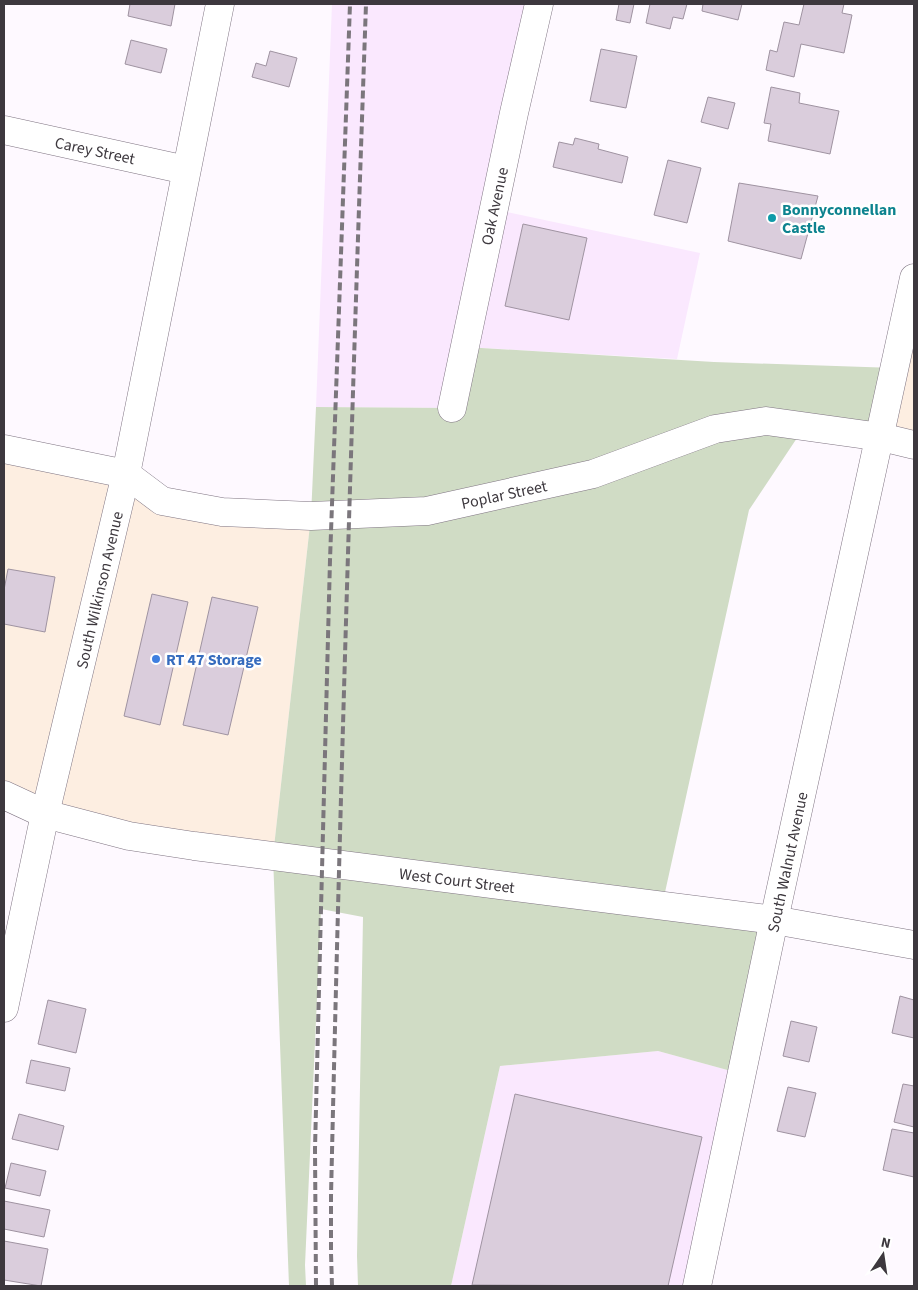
<svg xmlns="http://www.w3.org/2000/svg" width="918" height="1290" viewBox="0 0 918 1290" font-family="'Source Sans 3',sans-serif">
<style>
.commercial{fill:#fdeee1}
.built{fill:#fae8fe}
.green{fill:#d0dcc5}
.building{fill:#dacddc;stroke:#9f93a1}
.lines{fill:none;stroke-linecap:round;stroke-linejoin:round}
.minor-casing{stroke:#7f7482;stroke-width:29}
.secondary-casing{stroke:#7f7482;stroke-width:29}
.minor{stroke:#fff;stroke-width:28}
.secondary{stroke:#fff;stroke-width:28}
.rail{stroke:#7b767c;stroke-width:4;stroke-dasharray:8 4;stroke-linecap:butt}
.culture-dot{fill:#0f9aa8;stroke:#fff;stroke-width:2}
.shop-dot{fill:#3f7fe0;stroke:#fff;stroke-width:2}
.labels{text-anchor:middle;stroke-width:5;stroke-linejoin:round;paint-order:stroke}
.street-label{font-size:16px;fill:#3d383e;stroke:#fff}
.culture-label{font-size:16px;font-weight:bold;fill:#0d838f;stroke:#fff;text-anchor:start}
.shop-label{font-size:16px;font-weight:bold;fill:#366cbe;stroke:#fff;text-anchor:start}
</style>
<rect width="100%" height="100%" fill="#fef9ff"/>
<g class="commercial">
<path d="M 914,334 L 914,445 L 881,437 Z"/>
<path d="M 4,449 L 162,501 L 311,516 L 273,856 L 4,795 Z"/>
</g>
<g class="built">
<path d="M 332,4 L 539,4 L 493,209 L 700,253 L 677,359 L 465,347 L 452,408 L 316,407 Z"/>
<path d="M 658,1051 L 742,1074 L 697,1286 L 451,1286 L 500,1066 Z"/>
</g>
<path class="green" d="M 465,347 L 714,362 L 895,368 L 881,437 L 805,426 L 749,510 L 662,906 L 774,920 L 742,1074 L 658,1051 L 500,1066 L 451,1286 L 358,1286 L 357,1256 L 363,917 L 321,909 L 305,1265 L 306,1286 L 289,1286 L 273,856 L 311,516 L 316,407 L 452,408 Z"/>
<g class="building">
<path d="M 130,4 L 175,4 L 171,26 L 128,16 Z"/>
<path d="M 619,4 L 634,4 L 630,23 L 616,20 Z"/>
<path d="M 650,4 L 687,4 L 683,19 L 673,17 L 670,29 L 646,23 Z"/>
<path d="M 703,4 L 742,4 L 738,20 L 702,11 Z"/>
<path d="M 804,4 L 844,4 L 842,13 L 852,15 L 844,53 L 801,44 L 794,77 L 766,70 L 770,50 L 777,52 L 784,22 L 799,25 Z"/>
<path d="M 131,40 L 167,49 L 161,73 L 125,64 Z"/>
<path d="M 601,49 L 637,56 L 626,108 L 590,101 Z"/>
<path d="M 270,51 L 297,58 L 289,87 L 252,77 L 256,63 L 266,66 Z"/>
<path d="M 771,87 L 800,93 L 799,103 L 839,111 L 830,154 L 768,141 L 771,124 L 764,123 Z"/>
<path d="M 708,97 L 735,103 L 728,129 L 701,122 Z"/>
<path d="M 575,138 L 599,144 L 598,149 L 628,157 L 622,183 L 553,167 L 559,142 L 573,145 Z"/>
<path d="M 668,160 L 701,168 L 687,223 L 654,215 Z"/>
<path d="M 739,183 L 818,196 L 801,259 L 728,241 Z"/>
<path d="M 523,224 L 587,238 L 569,320 L 505,306 Z"/>
<path d="M 8,569 L 55,577 L 45,632 L 4,624 L 4,590 Z"/>
<path d="M 152,594 L 188,602 L 160,725 L 124,716 Z"/>
<path d="M 212,597 L 258,607 L 228,735 L 183,725 Z"/>
<path d="M 900,996 L 914,1000 L 914,1038 L 892,1033 Z"/>
<path d="M 48,1000 L 86,1009 L 76,1053 L 38,1044 Z"/>
<path d="M 791,1021 L 817,1027 L 809,1062 L 783,1056 Z"/>
<path d="M 31,1060 L 70,1068 L 65,1091 L 26,1083 Z"/>
<path d="M 903,1084 L 914,1086 L 914,1127 L 894,1122 Z"/>
<path d="M 788,1087 L 816,1093 L 805,1137 L 777,1131 Z"/>
<path d="M 515,1094 L 702,1137 L 668,1286 L 472,1285 Z"/>
<path d="M 19,1114 L 64,1126 L 58,1150 L 12,1139 Z"/>
<path d="M 892,1129 L 914,1133 L 914,1177 L 883,1170 Z"/>
<path d="M 11,1163 L 46,1171 L 40,1196 L 5,1188 Z"/>
<path d="M 4,1201 L 50,1210 L 44,1237 L 4,1229 Z"/>
<path d="M 4,1241 L 48,1249 L 41,1286 L 4,1280 Z"/>
</g>
<g class="lines">
<defs>
<g id="minor">
<path d="M 4,130 L 186,170"/>
<path d="M 452,408 L 514,113 L 539,4"/>
<path d="M 4,449 L 126,474 L 162,501 L 222,512 L 311,516 L 427,511 L 593,474 L 715,429 L 766,421 L 881,437 L 914,445"/>
<path d="M 774,920 L 914,278"/>
<path d="M 4,1008 L 45,814 L 126,474 L 220,4"/>
</g>
<g id="secondary">
<path d="M 4,795 L 45,814 L 129,836 L 194,846 L 774,920 L 914,945"/>
<path d="M 697,1286 L 774,920"/>
</g>
</defs>
<use href="#minor" class="minor-casing"/>
<use href="#secondary" class="secondary-casing"/>
<use href="#minor" class="minor"/>
<use href="#secondary" class="secondary"/>
<g class="rail">
<path d="M 316,1286 L 315,1149 L 321,909 L 330,560 L 350,4"/>
<path d="M 332,1286 L 331,1253 L 331,1196 C 340,799 352,401 366,4"/>
</g>
</g>
<circle class="culture-dot" cx="772" cy="218" r="5"/>
<circle class="shop-dot" cx="156" cy="659" r="5"/>
<g class="labels">
<g class="street-label">
<text transform="translate(95 150) rotate(12)" y="6">Carey Street</text>
<text transform="translate(494 206) rotate(-78)" y="6">Oak Avenue</text>
<text transform="translate(504 494) rotate(-12)" y="6">Poplar Street</text>
<text transform="translate(99 590) rotate(-77)" y="6">South Wilkinson Avenue</text>
<text transform="translate(787 862) rotate(-78)" y="6">South Walnut Avenue</text>
<text transform="translate(457 880) rotate(7)" y="6">West Court Street</text>
</g>
<g class="culture-label">
<text x="782" y="215">Bonnyconnellan<tspan x="782" dy="18">Castle</tspan></text>
</g>
<g class="shop-label">
<text x="166" y="665">RT 47 Storage</text>
</g>
</g>
<rect width="918" height="1290" fill="none" stroke="#3d383e" stroke-width="10"/>
<g transform="translate(883 1255) rotate(13)" stroke="#ffffff" stroke-width="4" paint-order="stroke">
<path d="M0-4L9 19L0 12L-9 19Z" fill="#3d383e"/>
<text y="-8" font-size="14" font-weight="bold" text-anchor="middle" fill="#3d383e">N</text>
</g>
</svg>
